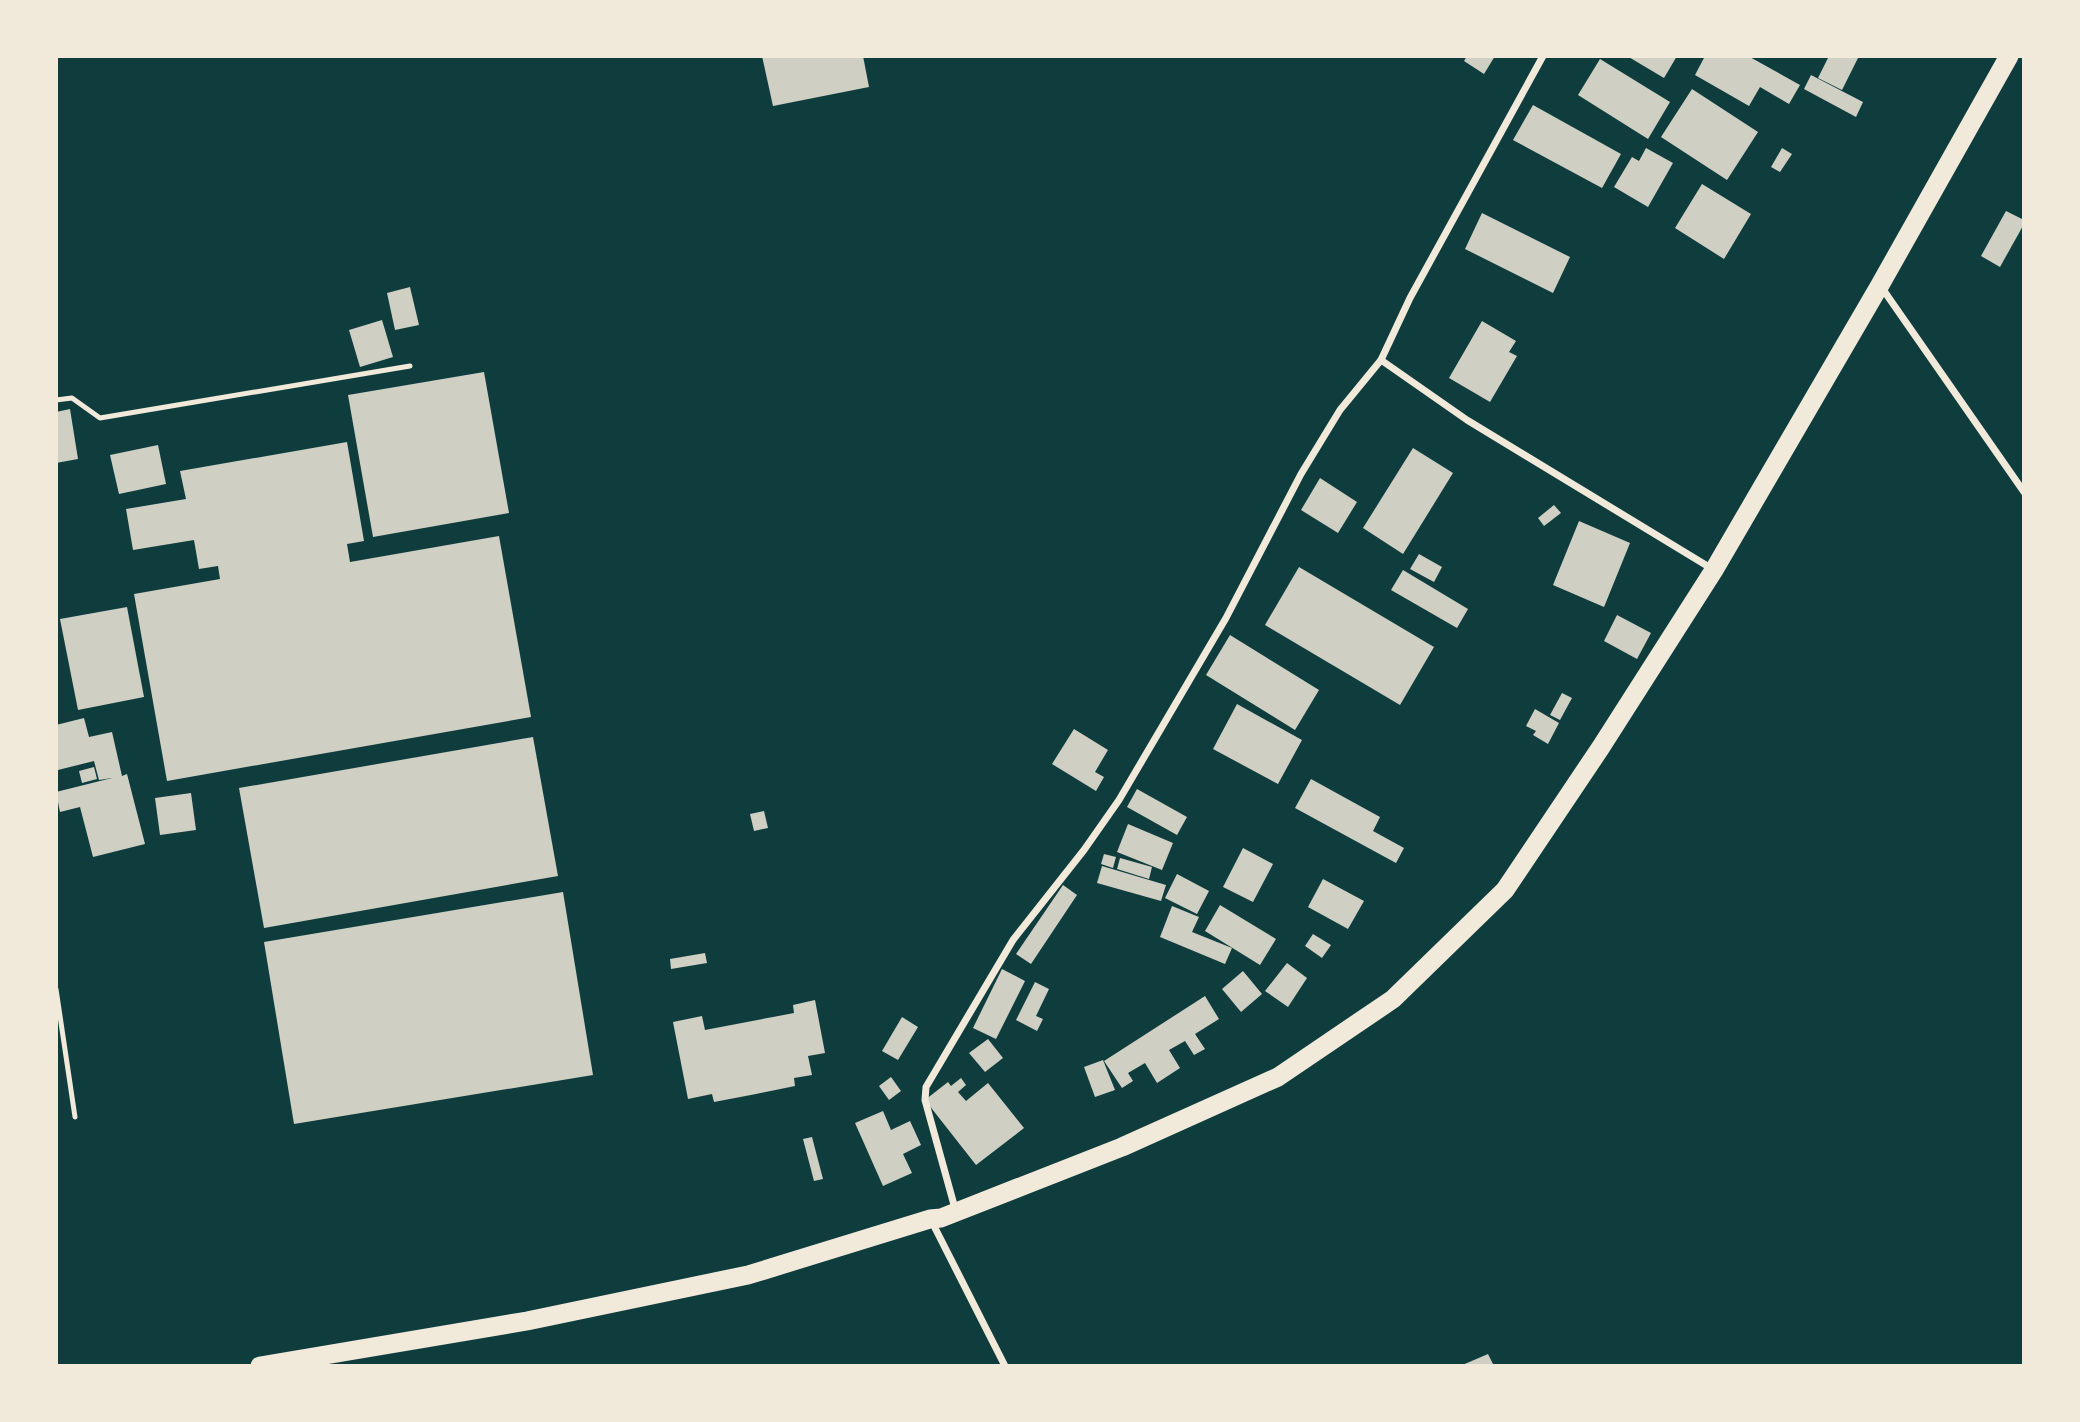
<svg xmlns="http://www.w3.org/2000/svg" width="2080" height="1422" viewBox="0 0 2080 1422" font-family="Ubuntu,sans-serif">
<style>
.building{fill:#cfcfc3}
.lines{fill:none;stroke-linecap:round;stroke-linejoin:round}
.service{stroke:#f1e9da;stroke-width:5}
.minor{stroke:#f1e9da;stroke-width:7}
.trunk{stroke:#f1e9da;stroke-width:19}
</style>
<rect width="100%" height="100%" fill="#0f3d3e"/>
<g class="building">
<path d="M 762,56 L 863,56 L 869,87 L 773,106 Z"/>
<path d="M 1467,56 L 1495,56 L 1484,74 L 1464,61 Z"/>
<path d="M 1627,56 L 1677,56 L 1664,78 Z"/>
<path d="M 1705,56 L 1748,56 L 1800,85 L 1789,104 L 1760,87 L 1749,106 L 1695,75 Z"/>
<path d="M 1829,56 L 1859,56 L 1842,90 L 1818,78 Z"/>
<path d="M 1600,59 L 1670,102 L 1648,139 L 1578,95 Z"/>
<path d="M 1811,75 L 1863,102 L 1856,117 L 1804,89 Z"/>
<path d="M 1692,89 L 1758,132 L 1727,180 L 1661,137 Z"/>
<path d="M 1533,105 L 1621,154 L 1602,188 L 1513,140 Z"/>
<path d="M 1646,148 L 1673,163 L 1648,207 L 1614,187 L 1632,157 L 1639,161 Z"/>
<path d="M 1782,148 L 1792,154 L 1780,172 L 1771,167 Z"/>
<path d="M 1702,184 L 1751,214 L 1724,259 L 1675,228 Z"/>
<path d="M 2006,211 L 2024,220 L 2024,224 L 2000,267 L 1981,256 Z"/>
<path d="M 1482,213 L 1570,257 L 1553,293 L 1465,249 Z"/>
<path d="M 410,287 L 419,325 L 395,330 L 387,293 Z"/>
<path d="M 382,320 L 393,357 L 360,367 L 349,330 Z"/>
<path d="M 1482,321 L 1516,341 L 1509,352 L 1517,356 L 1490,402 L 1449,378 Z"/>
<path d="M 484,372 L 509,513 L 373,537 L 348,395 Z"/>
<path d="M 70,409 L 78,459 L 56,463 L 56,412 Z"/>
<path d="M 347,442 L 364,541 L 347,544 L 350,562 L 499,536 L 531,717 L 167,781 L 134,594 L 220,579 L 218,566 L 199,569 L 194,540 L 133,550 L 126,509 L 186,499 L 180,471 Z"/>
<path d="M 158,445 L 166,484 L 119,494 L 110,455 Z"/>
<path d="M 1413,448 L 1453,473 L 1403,554 L 1363,528 Z"/>
<path d="M 1320,478 L 1357,502 L 1338,533 L 1301,510 Z"/>
<path d="M 1554,505 L 1561,513 L 1544,526 L 1538,518 Z"/>
<path d="M 1579,521 L 1630,543 L 1604,607 L 1553,585 Z"/>
<path d="M 1419,554 L 1442,567 L 1434,582 L 1410,569 Z"/>
<path d="M 1299,567 L 1434,647 L 1400,705 L 1265,625 Z"/>
<path d="M 1403,570 L 1468,609 L 1457,628 L 1391,590 Z"/>
<path d="M 127,607 L 144,697 L 78,710 L 60,619 Z"/>
<path d="M 1617,615 L 1651,633 L 1637,659 L 1604,641 Z"/>
<path d="M 1230,635 L 1319,690 L 1295,730 L 1206,675 Z"/>
<path d="M 1562,693 L 1572,698 L 1560,720 L 1550,715 Z"/>
<path d="M 1237,704 L 1302,740 L 1278,784 L 1213,749 Z"/>
<path d="M 1535,709 L 1559,723 L 1548,744 L 1533,735 L 1536,731 L 1526,726 Z"/>
<path d="M 84,718 L 89,737 L 112,732 L 122,776 L 127,774 L 145,844 L 93,857 L 80,807 L 60,812 L 56,792 L 112,778 L 99,780 L 94,761 L 58,770 L 56,760 L 56,725 Z"/>
<path d="M 1074,729 L 1108,750 L 1095,772 L 1104,777 L 1096,791 L 1052,764 Z"/>
<path d="M 533,737 L 558,876 L 264,928 L 239,788 Z"/>
<path d="M 94,767 L 97,779 L 82,783 L 79,771 Z"/>
<path d="M 1311,779 L 1380,817 L 1373,831 L 1404,848 L 1396,863 L 1295,808 Z"/>
<path d="M 1137,789 L 1187,817 L 1177,835 L 1127,807 Z"/>
<path d="M 191,793 L 196,830 L 160,835 L 155,798 Z"/>
<path d="M 764,811 L 768,828 L 754,831 L 750,814 Z"/>
<path d="M 1128,824 L 1173,843 L 1162,870 L 1117,852 Z"/>
<path d="M 1243,848 L 1273,864 L 1253,902 L 1223,887 Z"/>
<path d="M 1104,854 L 1116,857 L 1113,868 L 1101,864 Z"/>
<path d="M 1120,858 L 1152,867 L 1149,879 L 1117,869 Z"/>
<path d="M 1102,866 L 1166,885 L 1161,901 L 1097,883 Z"/>
<path d="M 1177,874 L 1209,891 L 1197,914 L 1165,898 Z"/>
<path d="M 1323,879 L 1364,901 L 1348,929 L 1308,907 Z"/>
<path d="M 1063,885 L 1077,895 L 1031,964 L 1016,954 Z"/>
<path d="M 563,892 L 593,1075 L 294,1124 L 264,942 Z"/>
<path d="M 1220,905 L 1276,939 L 1260,965 L 1205,931 Z"/>
<path d="M 1172,906 L 1199,917 L 1192,932 L 1232,948 L 1225,964 L 1160,937 Z"/>
<path d="M 1313,934 L 1331,945 L 1322,958 L 1305,946 Z"/>
<path d="M 705,953 L 707,963 L 671,969 L 670,959 Z"/>
<path d="M 1287,963 L 1307,978 L 1288,1007 L 1265,991 Z"/>
<path d="M 1002,969 L 1025,981 L 996,1039 L 973,1028 Z"/>
<path d="M 1243,971 L 1262,994 L 1241,1012 L 1222,989 Z"/>
<path d="M 1035,982 L 1049,989 L 1036,1016 L 1043,1019 L 1037,1031 L 1016,1020 Z"/>
<path d="M 1205,996 L 1219,1019 L 1195,1034 L 1205,1049 L 1194,1055 L 1185,1041 L 1169,1050 L 1180,1068 L 1157,1083 L 1145,1063 L 1128,1073 L 1133,1081 L 1122,1088 L 1104,1061 Z"/>
<path d="M 815,1000 L 825,1053 L 808,1056 L 812,1075 L 794,1078 L 795,1086 L 756,1094 L 714,1102 L 712,1094 L 688,1099 L 673,1022 L 702,1016 L 705,1030 L 794,1013 L 793,1005 Z"/>
<path d="M 902,1017 L 918,1027 L 898,1060 L 882,1051 Z"/>
<path d="M 988,1039 L 1003,1058 L 985,1072 L 969,1053 Z"/>
<path d="M 1103,1060 L 1115,1090 L 1095,1097 L 1084,1067 Z"/>
<path d="M 891,1077 L 901,1091 L 889,1100 L 879,1086 Z"/>
<path d="M 961,1078 L 966,1085 L 958,1092 L 966,1101 L 988,1083 L 1024,1128 L 976,1165 L 925,1100 L 948,1082 L 951,1086 Z"/>
<path d="M 883,1111 L 891,1130 L 910,1121 L 921,1145 L 903,1154 L 912,1173 L 883,1186 L 855,1123 Z"/>
<path d="M 812,1137 L 823,1179 L 814,1181 L 803,1139 Z"/>
<path d="M 1488,1354 L 1494,1366 L 1460,1366 Z"/>
</g>
<g class="lines">
<g class="service">
<path d="M 56,400 L 72,398 L 100,418 L 410,366"/>
<path d="M 56,989 L 75,1117"/>
</g>
<g class="minor">
<path d="M 1882,288 L 2024,492"/>
<path d="M 1381,360 L 1467,420 L 1714,570"/>
<path d="M 956,1212 L 925,1100 L 926,1087 L 1013,940 L 1084,850 L 1119,800 L 1226,618 L 1301,474 L 1340,410 L 1381,360 L 1410,298 L 1543,56"/>
<path d="M 932,1222 L 1005,1366"/>
</g>
<path class="trunk" d="M 260,1366 L 527,1321 L 748,1275 L 930,1219 L 941,1218 L 1122,1147 L 1278,1077 L 1393,999 L 1505,890 L 1601,747 L 1714,570 L 1880,285 L 2009,56"/>
</g>
<rect width="2080" height="1422" fill="none" stroke="#f1e9da" stroke-width="116"/>
</svg>
